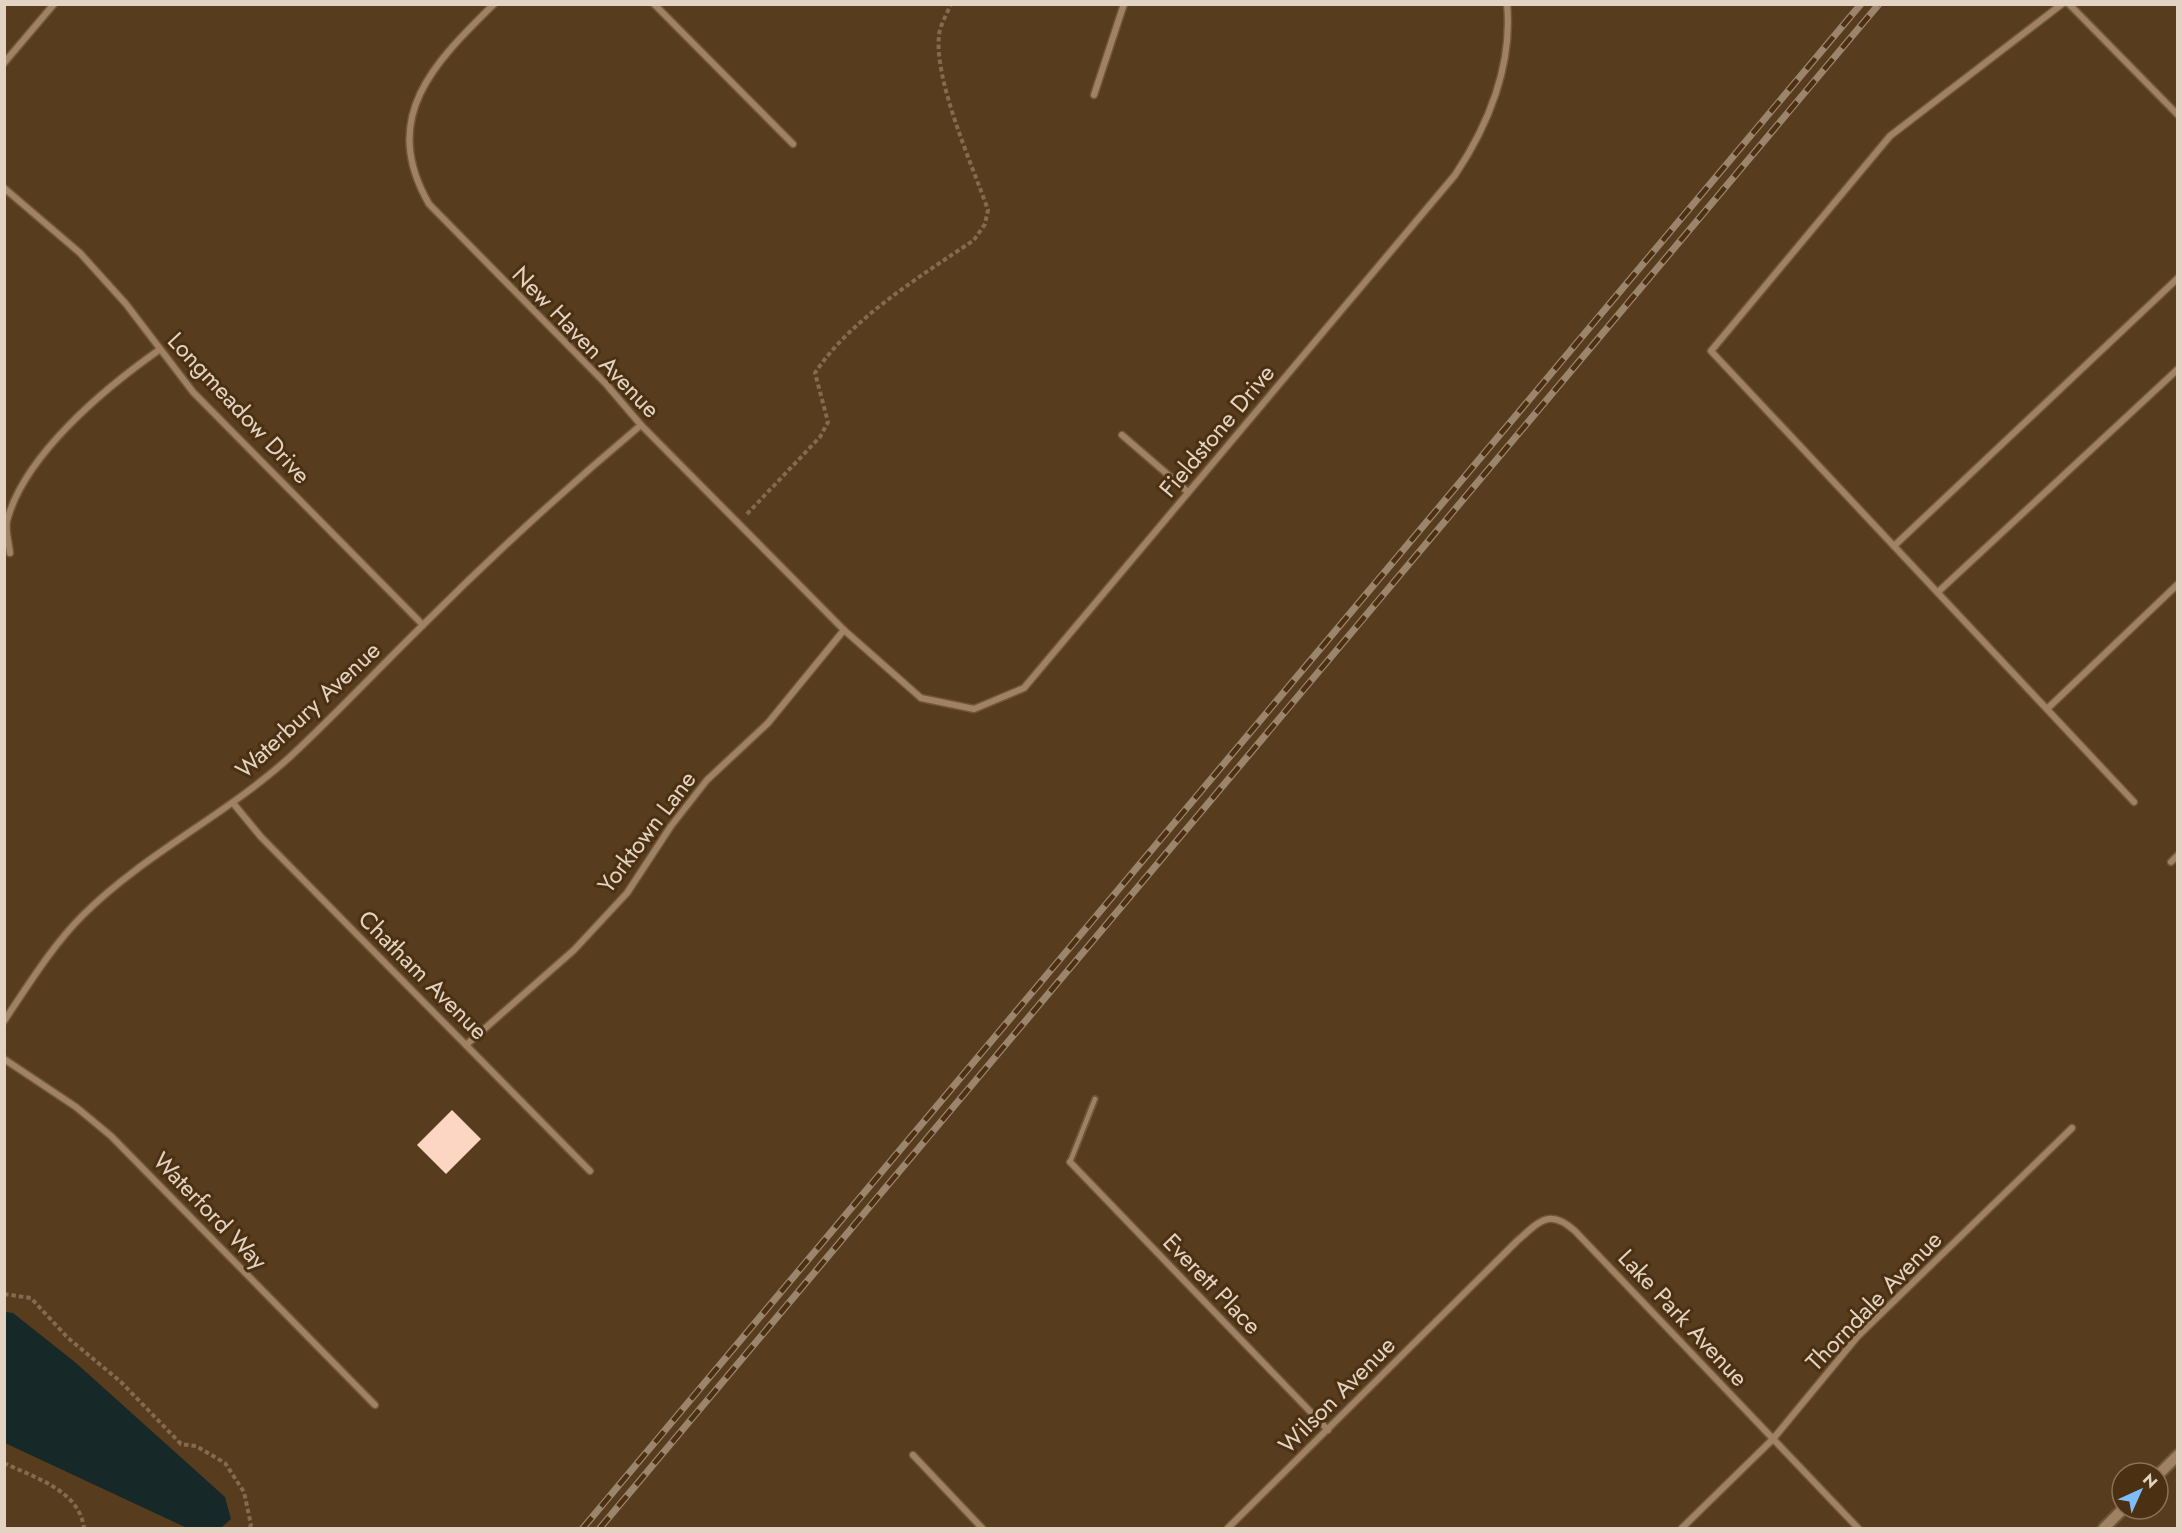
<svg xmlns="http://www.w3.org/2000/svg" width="2182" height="1533" viewBox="0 0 2182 1533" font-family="Jost,sans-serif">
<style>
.water{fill:#162827}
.building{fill:#fcd6c2}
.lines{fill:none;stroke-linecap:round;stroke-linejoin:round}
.service-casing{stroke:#6d573c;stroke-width:8}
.minor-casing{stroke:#6d573c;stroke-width:9}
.tertiary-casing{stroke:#6d573c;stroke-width:14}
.path{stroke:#836b50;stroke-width:4;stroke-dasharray:4.5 3;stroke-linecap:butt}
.service{stroke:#a08161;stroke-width:4.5}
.minor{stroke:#a08161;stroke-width:6}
.tertiary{stroke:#a08161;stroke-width:10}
.rail-casing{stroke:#9b856d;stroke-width:7}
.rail{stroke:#4b3112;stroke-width:4.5;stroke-dasharray:14;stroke-linecap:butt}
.labels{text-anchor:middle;stroke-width:6;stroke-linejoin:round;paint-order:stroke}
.street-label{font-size:24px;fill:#e3d3c2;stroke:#4b3112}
</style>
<rect width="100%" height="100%" fill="#573c1d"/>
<path class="water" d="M 5,1312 L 13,1313 L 76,1363 L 225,1497 L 231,1519 L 221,1528 L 187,1528 L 5,1443 Z"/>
<path class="building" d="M 452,1110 L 481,1139 L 446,1174 L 417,1145 Z"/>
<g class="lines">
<defs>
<path id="service" d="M 1070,1162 L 1095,1099"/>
<g id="minor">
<path d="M 494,4 C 434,63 379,117 429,204 L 606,384 L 641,425 L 844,630 L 921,698 L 974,709 L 1024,688 L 1455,175 C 1488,126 1513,65 1507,4"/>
<path d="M 654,4 L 793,144"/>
<path d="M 2062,4 L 1890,136 L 1711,351 L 2134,802"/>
<path d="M 2069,4 L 2178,115"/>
<path d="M 4,63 L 54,4"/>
<path d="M 1094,95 L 1124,4"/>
<path d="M 4,188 L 80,253 L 126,304 L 193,392 L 423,625"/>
<path d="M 1122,435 L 1188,492"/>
<path d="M 1894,546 L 2178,278"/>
<path d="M 10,553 C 9,543 5,530 7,521 C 24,455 105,388 159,350"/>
<path d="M 1938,592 L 2178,369"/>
<path d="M 2047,709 L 2178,584"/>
<path d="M 233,803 L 261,837 L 590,1171"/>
<path d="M 2171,862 L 2178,855"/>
<path d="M 4,1021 C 29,984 52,946 83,915 C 145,853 227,815 292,755 C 337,713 379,668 424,624 C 493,555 566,488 641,425"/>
<path d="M 466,1045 L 574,950 L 627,893 L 671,826 L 707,780 L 768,723 L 844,630"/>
<path d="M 4,1059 L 76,1107 L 111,1136 L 375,1405"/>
<path d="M 1070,1162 L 1328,1430"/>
<path d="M 913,1455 L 982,1528"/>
<path d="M 1228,1528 L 1517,1241 C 1540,1221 1549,1208 1575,1231 L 1858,1528"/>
<path d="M 1682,1528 L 1773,1439 L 1858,1336 L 2072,1128"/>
</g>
<g id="tertiary">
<path d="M 2158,1475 L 2178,1455"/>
<path d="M 2104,1528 L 2123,1509"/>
</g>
</defs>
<use href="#service" class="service-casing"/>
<use href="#minor" class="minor-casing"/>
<use href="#tertiary" class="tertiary-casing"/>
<g class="path">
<path d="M 747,514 L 820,437 L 828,422 L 815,373 C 850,319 921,276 974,240 L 985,224 L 988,210 C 972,164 934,81 939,35 C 940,25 947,14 951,4"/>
<path d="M 4,1294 L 31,1298 L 68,1338 L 121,1382 L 181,1444 L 196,1446 L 225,1463 L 244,1492 L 251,1525 L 249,1528"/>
<path d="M 4,1463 C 35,1478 79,1490 84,1528"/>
</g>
<use href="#service" class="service"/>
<use href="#minor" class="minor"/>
<use href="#tertiary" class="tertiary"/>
<defs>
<g id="rail">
<path d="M 583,1528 L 1861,4"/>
<path d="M 600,1528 L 1879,4"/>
</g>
</defs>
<use href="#rail" class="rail-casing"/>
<use href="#rail" class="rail"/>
</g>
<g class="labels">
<g class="street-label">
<text transform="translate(586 342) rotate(46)" y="8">New Haven Avenue</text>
<text transform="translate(239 408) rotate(47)" y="8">Longmeadow Drive</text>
<text transform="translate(1217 431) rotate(-50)" y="8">Fieldstone Drive</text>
<text transform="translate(308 710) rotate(-43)" y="8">Waterbury Avenue</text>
<text transform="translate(647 832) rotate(-53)" y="8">Yorktown Lane</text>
<text transform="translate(423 975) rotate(45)" y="8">Chatham Avenue</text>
<text transform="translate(210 1211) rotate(46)" y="8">Waterford Way</text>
<text transform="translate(1212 1284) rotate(46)" y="8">Everett Place</text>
<text transform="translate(1874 1301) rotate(-46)" y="8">Thorndale Avenue</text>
<text transform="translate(1683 1318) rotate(47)" y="8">Lake Park Avenue</text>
<text transform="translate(1337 1395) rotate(-45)" y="8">Wilson Avenue</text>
</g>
</g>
<rect width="2182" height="1533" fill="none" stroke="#e3d3c2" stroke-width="12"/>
<g transform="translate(2140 1491) rotate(45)"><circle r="28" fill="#4b3112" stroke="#887258" stroke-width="1.5"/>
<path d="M0-4.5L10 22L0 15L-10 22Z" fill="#7ebdf9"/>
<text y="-9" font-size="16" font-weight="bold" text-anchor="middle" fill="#e3d3c2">N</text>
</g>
</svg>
